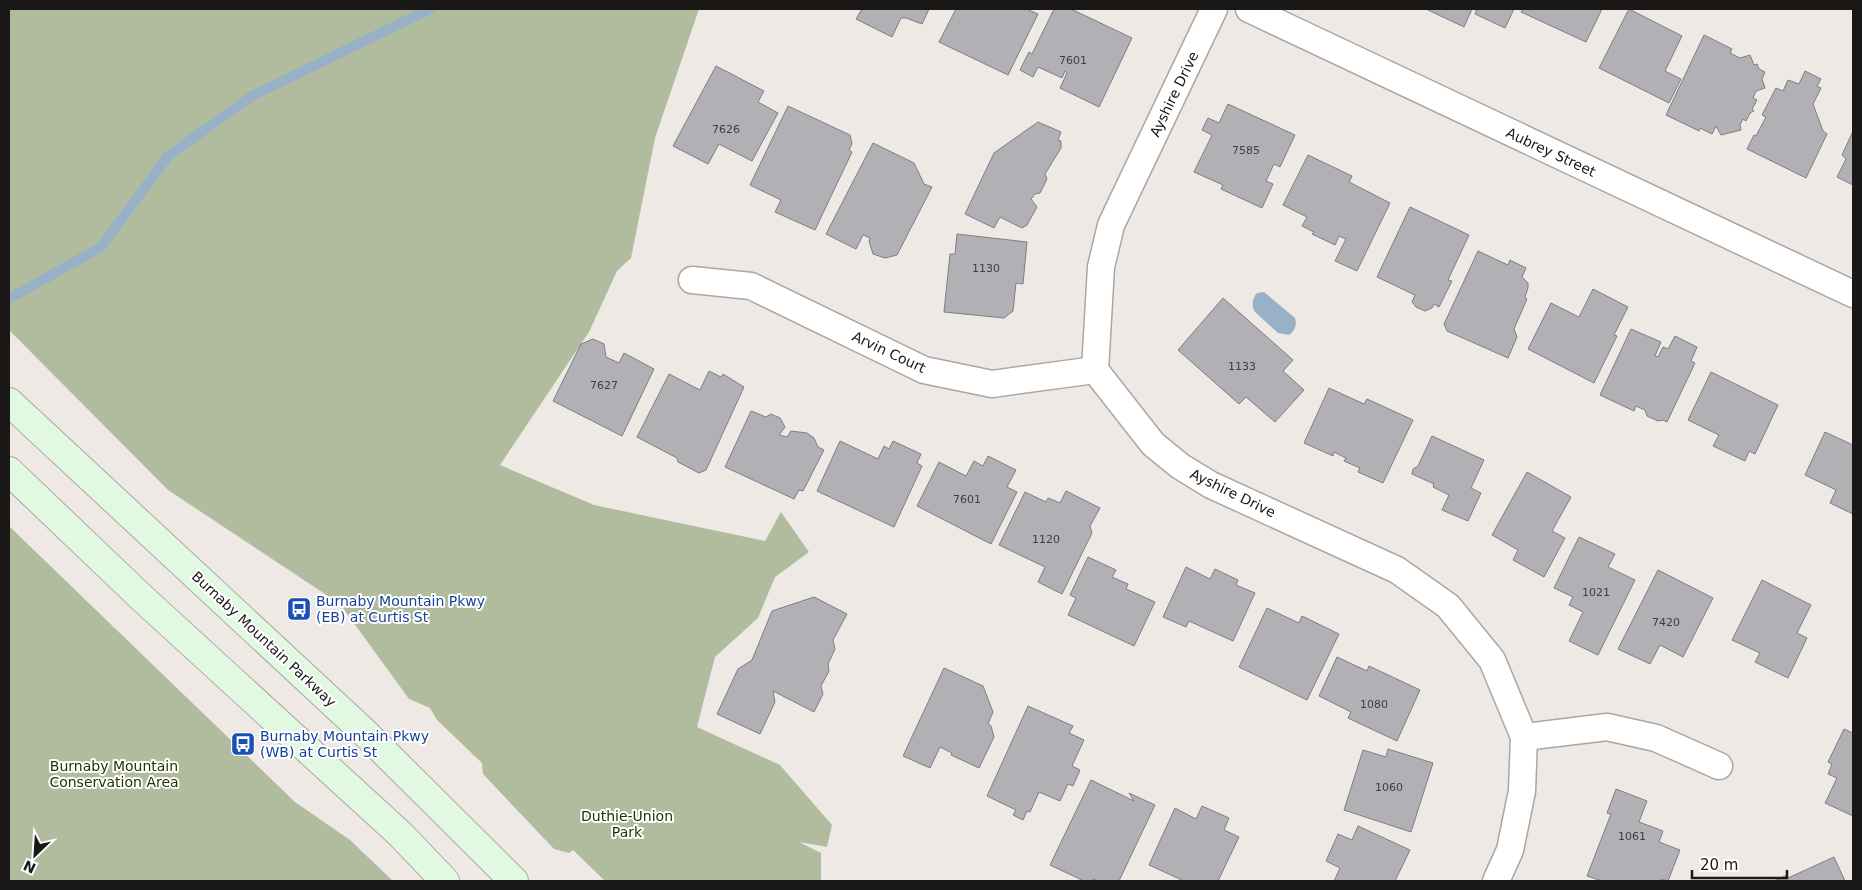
<svg xmlns="http://www.w3.org/2000/svg" width="1862" height="890" viewBox="0 0 1862 890" font-family="'DejaVu Sans',sans-serif">
<style>
.green{fill:#b1bc9f}
.water{fill:#98b1c7}
.lines{fill:none;stroke-linecap:round;stroke-linejoin:round}
.stream{stroke:#98b1c7;stroke-width:10}
.building{fill:#b1b0b5;stroke:#7e7d82}
.minor-casing{stroke:#aba6a3;stroke-width:29}
.secondary-casing{stroke:#aba6a3;stroke-width:30}
.minor{stroke:#fff;stroke-width:26}
.secondary{stroke:#e1f8e1;stroke-width:28}
.labels{text-anchor:middle;stroke-width:4;stroke-linejoin:round;paint-order:stroke}
.number-label{font-size:11px;fill:#403e3e}
.street-label{font-size:14px;fill:#1a1817;stroke:#fff}
.transit-label{font-size:14px;fill:#164399;stroke:#fff;text-anchor:start}
.park-label{font-size:14px;fill:#243100;stroke:#fff}
</style>
<rect width="100%" height="100%" fill="#efe9e6"/>
<g class="green">
<path d="M 9,9 L 699,9 L 655,138 L 631,258 L 617,271 L 589,332 L 500,465 L 594,505 L 765,541 L 781,512 L 809,552 L 775,577 L 758,618 L 715,657 L 697,727 L 780,765 L 832,825 L 827,847 L 799,842 L 821,853 L 821,881 L 605,881 L 573,850 L 569,853 L 554,849 L 483,774 L 482,763 L 437,720 L 430,708 L 409,699 L 340,604 L 168,490 L 9,330 Z"/>
<path d="M 9,526 L 295,802 L 350,840 L 393,881 L 9,881 Z"/>
</g>
<path class="water" d="M 1264,292 L 1295,318 C 1297,325 1295,331 1289,335 L 1278,333 L 1255,312 C 1251,305 1252,299 1257,293 Z"/>
<g class="lines">
<path class="stream" d="M 9,299 L 101,247 L 168,156 L 252,96 L 430,9"/>
</g>
<g class="building">
<path d="M 862,9 L 929,9 L 922,24 L 906,18 L 901,18 L 892,37 L 856,19 Z"/>
<path d="M 956,9 L 1026,9 L 1038,14 L 1008,75 L 939,42 Z"/>
<path d="M 1054,9 L 1071,9 L 1132,38 L 1099,107 L 1060,88 L 1067,73 L 1065,71 L 1062,78 L 1038,67 L 1033,77 L 1020,70 L 1029,52 L 1032,54 Z"/>
<path d="M 1429,9 L 1472,9 L 1464,27 L 1428,10 Z"/>
<path d="M 1477,9 L 1514,9 L 1505,28 L 1475,14 Z"/>
<path d="M 1523,9 L 1602,9 L 1586,42 L 1521,12 Z"/>
<path d="M 1629,9 L 1682,36 L 1665,71 L 1681,79 L 1669,103 L 1599,68 Z"/>
<path d="M 1704,35 L 1732,49 L 1730,53 L 1740,58 L 1750,55 L 1754,65 L 1757,64 L 1759,69 L 1765,72 L 1762,79 L 1765,88 L 1756,91 L 1753,98 L 1757,100 L 1752,109 L 1754,111 L 1750,113 L 1746,121 L 1743,119 L 1740,125 L 1741,130 L 1721,135 L 1716,126 L 1712,134 L 1700,128 L 1699,131 L 1666,115 Z"/>
<path d="M 716,66 L 764,91 L 758,102 L 778,113 L 752,161 L 719,144 L 708,164 L 673,146 Z"/>
<path d="M 1805,71 L 1821,79 L 1817,86 L 1821,88 L 1813,104 L 1823,131 L 1827,134 L 1806,178 L 1747,149 L 1754,135 L 1756,136 L 1766,117 L 1762,115 L 1776,88 L 1783,91 L 1788,80 L 1799,84 Z"/>
<path d="M 1228,104 L 1295,135 L 1280,167 L 1274,164 L 1266,181 L 1273,184 L 1262,208 L 1221,189 L 1223,185 L 1194,172 L 1212,135 L 1202,130 L 1208,118 L 1219,123 Z"/>
<path d="M 788,106 L 850,135 L 852,144 L 849,150 L 852,152 L 815,230 L 775,212 L 781,200 L 750,185 Z"/>
<path d="M 1038,122 L 1061,132 L 1058,140 L 1061,141 L 1061,148 L 1045,174 L 1047,179 L 1040,193 L 1035,194 L 1031,199 L 1037,207 L 1027,225 L 1022,228 L 1000,217 L 994,228 L 965,214 L 994,153 Z"/>
<path d="M 1853,131 L 1853,185 L 1837,177 L 1846,159 L 1842,155 Z"/>
<path d="M 873,143 L 914,163 L 924,184 L 932,187 L 897,255 L 885,258 L 873,254 L 869,241 L 870,238 L 863,235 L 856,249 L 826,234 Z"/>
<path d="M 1308,155 L 1352,176 L 1349,182 L 1390,203 L 1357,271 L 1335,261 L 1346,239 L 1339,236 L 1335,245 L 1312,234 L 1314,232 L 1302,226 L 1307,217 L 1283,205 Z"/>
<path d="M 1410,207 L 1469,235 L 1448,280 L 1452,281 L 1439,307 L 1434,304 L 1432,308 L 1425,311 L 1416,307 L 1412,302 L 1415,295 L 1377,277 Z"/>
<path d="M 957,234 L 1027,242 L 1023,284 L 1016,283 L 1013,311 L 1004,318 L 944,312 L 950,254 L 955,254 Z"/>
<path d="M 1478,251 L 1508,265 L 1510,260 L 1526,268 L 1522,277 L 1528,283 L 1528,288 L 1525,297 L 1527,299 L 1514,329 L 1517,337 L 1508,358 L 1447,331 L 1444,324 Z"/>
<path d="M 1593,289 L 1628,307 L 1614,335 L 1617,336 L 1594,383 L 1528,349 L 1551,303 L 1579,317 Z"/>
<path d="M 1223,298 L 1293,360 L 1283,371 L 1304,390 L 1275,422 L 1246,397 L 1239,404 L 1178,350 Z"/>
<path d="M 1631,329 L 1661,342 L 1655,356 L 1658,357 L 1663,347 L 1668,349 L 1675,336 L 1697,347 L 1691,361 L 1695,363 L 1667,422 L 1663,420 L 1658,421 L 1647,416 L 1645,410 L 1636,406 L 1634,411 L 1600,395 Z"/>
<path d="M 593,339 L 604,344 L 606,357 L 619,363 L 624,353 L 654,369 L 622,436 L 553,401 L 581,344 Z"/>
<path d="M 709,371 L 721,377 L 723,374 L 744,387 L 706,470 L 699,473 L 678,462 L 677,458 L 637,437 L 669,374 L 700,390 Z"/>
<path d="M 1711,372 L 1778,405 L 1755,454 L 1749,451 L 1745,461 L 1713,446 L 1719,435 L 1688,420 Z"/>
<path d="M 1329,388 L 1364,404 L 1367,399 L 1413,420 L 1383,483 L 1358,472 L 1360,468 L 1344,461 L 1346,458 L 1334,452 L 1333,456 L 1304,443 Z"/>
<path d="M 751,411 L 766,417 L 771,414 L 780,418 L 785,427 L 779,435 L 787,437 L 791,431 L 807,433 L 814,438 L 818,447 L 824,450 L 803,491 L 799,490 L 794,499 L 725,467 Z"/>
<path d="M 1825,432 L 1853,445 L 1853,514 L 1830,503 L 1836,490 L 1805,475 Z"/>
<path d="M 1432,436 L 1484,460 L 1471,488 L 1481,493 L 1468,521 L 1442,510 L 1449,495 L 1433,487 L 1434,484 L 1412,474 L 1413,469 L 1418,466 Z"/>
<path d="M 840,441 L 878,459 L 884,446 L 889,449 L 893,441 L 921,454 L 917,463 L 922,466 L 894,527 L 817,491 Z"/>
<path d="M 988,456 L 1016,470 L 1007,487 L 1017,492 L 991,544 L 917,506 L 939,462 L 966,476 L 974,461 L 983,466 Z"/>
<path d="M 1527,472 L 1571,497 L 1552,531 L 1565,538 L 1544,577 L 1513,560 L 1518,550 L 1492,535 Z"/>
<path d="M 1066,491 L 1100,508 L 1090,526 L 1092,533 L 1062,594 L 1038,582 L 1045,567 L 999,545 L 1025,492 L 1046,502 L 1048,498 L 1060,503 Z"/>
<path d="M 1579,537 L 1615,554 L 1608,567 L 1635,580 L 1598,655 L 1569,641 L 1583,612 L 1569,605 L 1573,597 L 1554,588 Z"/>
<path d="M 1088,557 L 1116,570 L 1112,577 L 1128,584 L 1126,589 L 1155,602 L 1134,646 L 1068,615 L 1076,598 L 1070,595 Z"/>
<path d="M 1186,567 L 1210,579 L 1215,569 L 1238,580 L 1236,585 L 1255,593 L 1233,641 L 1189,621 L 1186,627 L 1163,617 Z"/>
<path d="M 1658,570 L 1713,598 L 1683,657 L 1660,645 L 1650,664 L 1618,649 Z"/>
<path d="M 1762,580 L 1811,605 L 1797,633 L 1807,638 L 1788,678 L 1755,662 L 1760,653 L 1732,640 Z"/>
<path d="M 814,597 L 847,614 L 833,640 L 835,649 L 828,664 L 829,671 L 821,686 L 823,694 L 814,712 L 773,691 L 775,702 L 760,734 L 717,714 L 738,669 L 752,660 L 772,611 Z"/>
<path d="M 1267,608 L 1299,623 L 1302,616 L 1339,634 L 1307,700 L 1239,667 Z"/>
<path d="M 1337,657 L 1367,671 L 1369,666 L 1420,690 L 1397,741 L 1348,718 L 1351,712 L 1319,696 Z"/>
<path d="M 944,668 L 983,686 L 993,712 L 988,724 L 991,726 L 994,737 L 979,768 L 951,755 L 952,753 L 940,747 L 930,768 L 903,756 Z"/>
<path d="M 1028,706 L 1073,726 L 1069,733 L 1084,740 L 1072,766 L 1080,770 L 1073,786 L 1068,784 L 1060,801 L 1039,792 L 1030,812 L 1027,811 L 1023,820 L 1013,815 L 1016,810 L 987,796 Z"/>
<path d="M 1844,729 L 1853,733 L 1853,816 L 1825,803 L 1837,778 L 1828,774 L 1832,764 L 1828,762 Z"/>
<path d="M 1388,749 L 1433,763 L 1411,832 L 1344,810 L 1363,750 L 1386,757 Z"/>
<path d="M 1091,780 L 1134,801 L 1129,793 L 1155,805 L 1119,881 L 1098,881 L 1093,879 L 1092,881 L 1084,881 L 1050,865 Z"/>
<path d="M 1616,789 L 1647,801 L 1639,822 L 1663,831 L 1659,842 L 1680,850 L 1668,881 L 1661,879 L 1660,881 L 1602,881 L 1587,876 L 1611,814 L 1607,813 Z"/>
<path d="M 1202,806 L 1229,818 L 1224,830 L 1239,837 L 1218,881 L 1184,881 L 1149,865 L 1175,808 L 1196,819 Z"/>
<path d="M 1358,826 L 1410,850 L 1395,881 L 1334,881 L 1340,868 L 1326,861 L 1338,834 L 1352,840 Z"/>
<path d="M 1834,857 L 1845,881 L 1774,881 L 1787,875 L 1788,878 Z"/>
</g>
<g class="lines">
<defs>
<g id="minor">
<path d="M 1214,9 L 1111,225 L 1101,267 L 1095,370 L 1153,444 L 1180,466 L 1211,485 L 1397,570 L 1448,606 L 1492,660 L 1524,737 L 1522,791 L 1510,850 L 1496,881"/>
<path d="M 1249,9 L 1853,294"/>
<path d="M 692,280 L 751,286 L 924,370 L 992,384 L 1095,370"/>
<path d="M 1524,737 L 1607,727 L 1656,738 L 1719,766"/>
</g>
<g id="secondary">
<path d="M 9,402 L 364,732 L 514,881"/>
<path d="M 9,471 L 142,598 L 400,834 L 445,881"/>
</g>
</defs>
<use href="#minor" class="minor-casing"/>
<use href="#secondary" class="secondary-casing"/>
<use href="#minor" class="minor"/>
<use href="#secondary" class="secondary"/>
</g>
<defs>
<symbol id="bus-square" viewBox="-11 -11 22 22"><rect x="-9" y="-9" width="18" height="18" rx="4" fill="#1a4fb4" stroke="#fff"/><path d="M-5-6H5V4H4V6H2V4H-2V6H-4V4H-5ZM-3.5-4V0h7V-4ZM-3.5 1.2v1.5H-2V1.2ZM2 1.2v1.5H3.5V1.2Z" fill="#fff"/></symbol>
</defs>
<g fill-rule="evenodd">
<use href="#bus-square" x="285" y="595" width="28" height="28"/>
<use href="#bus-square" x="229" y="730" width="28" height="28"/>
</g>
<g class="labels">
<g class="number-label">
<text x="1073" y="64">7601</text>
<text x="726" y="133">7626</text>
<text x="1246" y="154">7585</text>
<text x="986" y="272">1130</text>
<text x="1242" y="370">1133</text>
<text x="604" y="389">7627</text>
<text x="967" y="503">7601</text>
<text x="1046" y="543">1120</text>
<text x="1596" y="596">1021</text>
<text x="1666" y="626">7420</text>
<text x="1374" y="708">1080</text>
<text x="1389" y="791">1060</text>
<text x="1632" y="840">1061</text>
</g>
<g class="street-label">
<text transform="translate(1174 94) rotate(-64)" y="5">Ayshire Drive</text>
<text transform="translate(1551 152) rotate(25)" y="5">Aubrey Street</text>
<text transform="translate(889 352) rotate(25)" y="5">Arvin Court</text>
<text transform="translate(1233 493) rotate(26)" y="5">Ayshire Drive</text>
<text transform="translate(264 639) rotate(43)" y="5">Burnaby Mountain Parkway</text>
</g>
<g class="transit-label">
<text x="316" y="606">Burnaby Mountain Pkwy<tspan x="316" dy="16">(EB) at Curtis St</tspan></text>
<text x="260" y="741">Burnaby Mountain Pkwy<tspan x="260" dy="16">(WB) at Curtis St</tspan></text>
</g>
<g class="park-label">
<text x="114" y="771">Burnaby Mountain<tspan x="114" dy="16">Conservation Area</tspan></text>
<text x="627" y="821">Duthie-Union<tspan x="627" dy="16">Park</tspan></text>
</g>
</g>
<rect width="1862" height="890" fill="none" stroke="#1a1817" stroke-width="20"/>
<g transform="translate(35 855) rotate(205)" stroke="#ffffff" stroke-width="4" paint-order="stroke">
<path d="M0-4L9 19L0 12L-9 19Z" fill="#1a1817"/>
<text y="-8" font-size="14" font-weight="bold" text-anchor="middle" fill="#1a1817">N</text>
</g>
<path d="M1692 870v8h95v-8" fill="none" stroke="#1a1817" stroke-width="2.5"/>
<text x="1700" y="870" font-size="15" fill="#1a1817" stroke="#ffffff" stroke-width="4" paint-order="stroke">20 m</text>
</svg>
